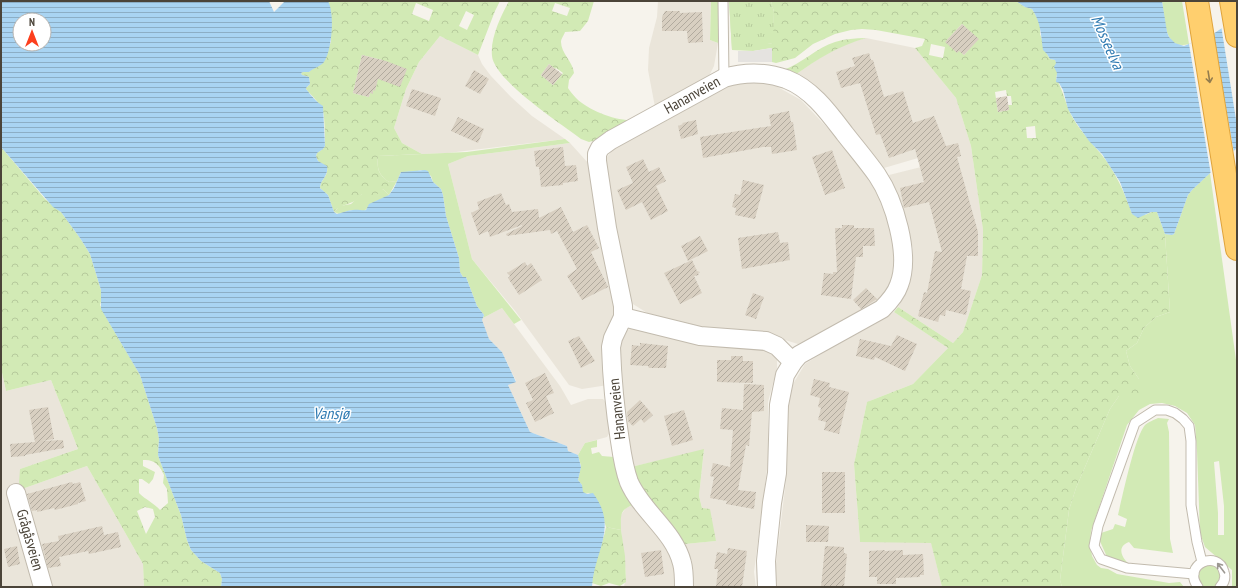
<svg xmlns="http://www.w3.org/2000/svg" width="1238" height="588" viewBox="0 0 1238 588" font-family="'PT Sans Narrow',sans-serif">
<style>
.residential{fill:#eae5da}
.grass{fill:#d2eab5;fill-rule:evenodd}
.forest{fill:url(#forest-crowns);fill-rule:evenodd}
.park{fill:url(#park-tufts)}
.parking{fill:#e5e3e0}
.water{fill:url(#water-rules);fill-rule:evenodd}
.pier{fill:#f6f3ec}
.building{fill:url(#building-hatch)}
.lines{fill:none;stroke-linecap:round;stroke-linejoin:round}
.service-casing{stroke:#c2bbae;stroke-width:11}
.minor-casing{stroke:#c2bbae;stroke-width:20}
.motorway-casing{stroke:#e0a43c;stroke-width:24}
.service{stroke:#fff;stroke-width:9}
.minor{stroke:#fff;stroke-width:18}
.motorway{stroke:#ffcf6e;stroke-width:22}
.oneway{stroke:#937c4e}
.oneway2{stroke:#9c9892}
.labels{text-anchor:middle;stroke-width:3;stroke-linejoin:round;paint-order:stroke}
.street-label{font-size:15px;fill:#4b4439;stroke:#fff}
.water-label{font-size:16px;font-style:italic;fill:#2e7ab2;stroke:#fff}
</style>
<defs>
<pattern id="forest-crowns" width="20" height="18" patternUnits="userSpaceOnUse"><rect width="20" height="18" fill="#d2eab5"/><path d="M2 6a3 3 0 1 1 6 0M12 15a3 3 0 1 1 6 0" fill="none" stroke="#b6ca9c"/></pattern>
<pattern id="park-tufts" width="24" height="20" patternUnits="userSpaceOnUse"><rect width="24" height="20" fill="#d2eab5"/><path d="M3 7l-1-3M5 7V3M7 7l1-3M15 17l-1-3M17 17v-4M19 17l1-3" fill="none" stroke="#b6ca9c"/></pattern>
<pattern id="water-rules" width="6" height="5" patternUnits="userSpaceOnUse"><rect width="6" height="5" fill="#a9d4f2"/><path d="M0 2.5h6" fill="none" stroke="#8caec5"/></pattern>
<pattern id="building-hatch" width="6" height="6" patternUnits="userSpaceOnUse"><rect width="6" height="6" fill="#d8cfc1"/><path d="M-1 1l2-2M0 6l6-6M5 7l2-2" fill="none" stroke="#b1aa9e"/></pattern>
</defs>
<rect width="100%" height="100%" fill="#f6f3ec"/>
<g class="residential">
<path d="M 658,1 L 711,1 L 710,40 L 718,43 L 714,66 L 709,76 L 655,107 L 648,70 L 649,48 L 657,17 Z"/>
<path d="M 440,36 L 478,55 L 482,64 L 491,76 L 511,97 L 532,116 L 565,139 L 448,153 L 422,154 L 402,143 L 394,128 L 406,89 L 419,62 Z"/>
<path d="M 866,38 L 915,48 L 956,98 L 971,146 L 983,230 L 982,275 L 963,332 L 953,343 L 898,307 L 906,293 L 912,276 L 913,249 L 903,210 L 889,175 L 921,167 L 918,158 L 884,168 L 853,129 L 817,91 L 795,75 L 821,57 L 848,43 Z"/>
<path d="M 750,82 L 763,83 L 776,86 L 801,100 L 840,141 L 863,171 L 883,203 L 893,235 L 895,254 L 892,276 L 887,291 L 877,304 L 864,314 L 798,344 L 772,336 L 697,328 L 649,314 L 628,301 L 618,247 L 606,158 L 613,150 L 682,110 L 722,89 L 738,83 Z"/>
<path d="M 570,143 L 589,164 L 619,307 L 608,385 L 582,389 L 569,385 L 516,312 L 472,259 L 448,164 L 468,156 Z"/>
<path d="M 502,308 L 560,386 L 571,405 L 588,399 L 603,399 L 609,406 L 610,432 L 607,437 L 585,443 L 578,455 L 568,451 L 567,446 L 530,432 L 508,385 L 516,381 L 502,352 L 489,339 L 481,319 Z"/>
<path d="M 894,312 L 948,348 L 913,384 L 867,402 L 854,464 L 860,542 L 931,542 L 942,587 L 777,587 L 775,572 L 786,480 L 788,403 L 793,384 L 805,364 L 831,348 L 875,324 Z"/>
<path d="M 632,328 L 765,350 L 774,355 L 777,360 L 777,368 L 768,402 L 768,461 L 754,572 L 756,587 L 691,587 L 692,565 L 685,544 L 716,541 L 702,508 L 699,496 L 704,450 L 631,467 L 626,435 L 619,344 L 623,332 Z"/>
<path d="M 1,368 L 6,391 L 51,380 L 78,449 L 20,469 L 22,489 L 87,466 L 143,564 L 144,587 L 1,587 Z"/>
<path d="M 635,504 L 668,540 L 678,587 L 624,587 L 626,574 L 621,530 L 621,515 L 626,508 Z"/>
</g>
<g class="grass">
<path d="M 711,1 L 718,1 L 719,31 L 718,43 L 710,40 Z"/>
<path d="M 729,1 L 771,1 L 766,44 L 773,43 L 772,48 L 753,51 L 732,50 Z"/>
<path d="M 1162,1 L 1182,1 L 1189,44 C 1163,51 1165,18 1162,1 Z"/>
<path d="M 565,139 L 570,143 L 468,156 L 448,164 L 472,259 L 521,320 L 514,324 L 502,308 L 483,318 L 484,315 L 477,306 L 466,277 L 463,277 L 460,272 L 459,258 L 446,216 L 443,195 L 441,189 L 433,182 L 431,176 L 421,170 L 410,173 L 401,172 L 397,181 L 389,182 C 378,174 377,169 378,156 L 467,152 Z"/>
<path d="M 1210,173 L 1237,367 L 1237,587 L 1232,587 L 1232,570 L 1205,547 L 1200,533 L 1197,451 L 1195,425 L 1187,413 L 1175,406 L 1162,403 L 1150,404 L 1139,410 L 1127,425 L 1091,531 L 1090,543 L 1092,556 L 1097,565 L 1101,568 L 1108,569 L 1117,574 L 1169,583 L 1180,582 L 1184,587 L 1062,587 L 1060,580 L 1069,510 L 1076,488 L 1110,409 L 1119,396 L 1138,396 L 1139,379 L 1130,366 L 1126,351 L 1137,343 L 1144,328 L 1156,317 L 1170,312 L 1165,234 L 1172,235 L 1174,234 L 1188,195 L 1192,190 ZM 1219,461 L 1224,506 L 1224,535 L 1218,535 L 1218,513 L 1214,462 Z"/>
<path d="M 383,189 L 389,195 L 382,200 L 376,201 L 364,211 L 351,210 L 339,214 L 334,212 L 340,206 L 351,204 L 362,194 L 370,194 Z"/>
<path d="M 1158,418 L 1169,419 L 1167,423 L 1169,432 L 1170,539 L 1173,553 L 1134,548 L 1129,542 C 1117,546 1121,557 1128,563 L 1115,561 L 1107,557 L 1099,539 L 1101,533 L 1113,529 L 1115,524 L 1125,527 L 1127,519 L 1118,515 C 1122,498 1135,436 1145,425 C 1148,422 1154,420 1158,418 Z"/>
<path d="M 597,440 L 597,447 L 591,448 L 592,454 L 599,452 L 602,456 L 614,457 L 635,504 C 619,510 621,514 621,530 L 606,527 L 598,501 L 589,493 L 584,494 L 582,490 L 582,485 L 578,480 L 581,466 L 578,455 L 585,443 Z"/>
<path d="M 1210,565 L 1218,567 L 1222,574 L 1217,587 C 1213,587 1207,588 1204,587 C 1201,586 1201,584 1200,581 C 1196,573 1202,566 1210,565 Z"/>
</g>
<g class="forest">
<path d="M 328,1 L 500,1 L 495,11 L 478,55 L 440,36 L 419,62 L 406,89 L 394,128 L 402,143 L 422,154 L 378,156 C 377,169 378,174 389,182 L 397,181 L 389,195 L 383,189 L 374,197 L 370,194 L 362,194 C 354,206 343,202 334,212 L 328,195 L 320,188 C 320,180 329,176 327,167 L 318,161 L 316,156 L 317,153 L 323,149 L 325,146 C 325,137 325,120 323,111 C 322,105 310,94 306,89 L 306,88 L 310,84 L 309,77 L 302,75 L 301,73 L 303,72 L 309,72 L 311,70 L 320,65 L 331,42 L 331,15 ZM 416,3 L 433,10 L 429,21 L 412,14 ZM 466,11 L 474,15 L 467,30 L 459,26 ZM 362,55 L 382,60 L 375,90 L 373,90 L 372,93 L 370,93 L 369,97 L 353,93 Z"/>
<path d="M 509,1 L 594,1 L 588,21 L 580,31 L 565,32 C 564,35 561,39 561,42 C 561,53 573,62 574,73 L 569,80 L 568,88 C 570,91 573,95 576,98 C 588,110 615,121 632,120 L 597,140 L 589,142 L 581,139 C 561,124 494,80 492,56 C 490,38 501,16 509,1 ZM 555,3 L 570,8 L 567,16 L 552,11 ZM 549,64 L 555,69 L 556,68 L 563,73 L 553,85 L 541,75 Z"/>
<path d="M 771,1 L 1016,1 L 1025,7 L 1032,9 L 1039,21 L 1040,27 L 1040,34 L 1047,54 L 1050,59 L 1055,60 C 1058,65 1058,73 1056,78 C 1064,92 1066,107 1074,120 C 1082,133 1092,143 1101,154 C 1115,171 1125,193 1132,214 L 1145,215 L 1154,211 L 1157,212 L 1165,234 L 1170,312 L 1156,317 L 1144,328 L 1137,343 L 1126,351 L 1130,366 L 1139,379 L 1139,396 L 1119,396 L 1110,409 L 1076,488 L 1069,510 L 1060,580 L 1062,587 L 942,587 L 931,543 L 860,542 L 854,464 L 867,402 L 913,384 L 948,348 L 894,312 L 898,307 L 953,343 L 963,332 L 982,275 L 983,230 L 971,146 L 956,98 L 915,48 L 922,46 L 925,39 L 876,30 L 862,29 L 851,30 L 835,34 L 813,44 L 795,58 L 776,63 L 772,62 L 771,56 L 774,12 ZM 962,24 L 978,39 L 964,55 L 947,40 ZM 931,44 L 945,47 L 943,58 L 929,55 ZM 1006,90 L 1007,96 L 1011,96 L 1012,105 L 1008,105 L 1009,110 L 998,112 L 995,92 ZM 1035,126 L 1036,138 L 1027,138 L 1026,127 Z"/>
<path d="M 866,38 C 838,46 818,59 795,75 L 783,70 C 802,64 817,47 835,42 C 845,39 855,38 866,38 Z"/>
<path d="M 1,147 L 45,199 L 61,212 L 80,238 L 90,254 L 101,290 L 102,298 L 100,305 L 106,317 L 140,375 L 157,428 L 159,439 L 158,455 L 160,461 L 181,515 L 187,540 L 191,550 L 201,561 L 220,573 L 222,579 L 221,587 L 144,587 L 143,564 L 87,466 L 22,489 L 19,483 L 20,469 L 78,449 L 51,380 L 6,391 L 1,368 ZM 143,460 C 155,459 160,466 164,475 L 163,483 L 167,489 L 168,503 L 160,510 C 154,503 146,500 139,493 L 139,479 L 142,479 L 149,484 L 153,479 L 155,472 L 143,466 ZM 145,507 L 153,509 L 155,517 L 146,534 L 137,511 Z"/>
<path d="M 704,449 L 699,496 L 702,508 L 710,509 L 716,541 L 685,544 L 666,519 L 643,499 L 631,467 Z"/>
<path d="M 606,527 L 621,530 L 625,556 L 626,582 L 620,586 L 609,583 L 601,586 L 592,583 C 592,564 603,545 606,527 Z"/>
</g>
<path class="park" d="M 729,1 L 771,1 L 774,12 L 773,43 L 732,50 Z"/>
<path class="parking" d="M 772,48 L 772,62 L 738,62 L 738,51 L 753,51 Z"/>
<g class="water">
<path d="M 1,1 L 269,1 L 274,12 L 285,1 L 328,1 C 335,14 332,50 324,62 C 320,67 313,68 309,72 L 303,72 L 301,73 L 302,75 L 309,77 L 310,84 L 306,88 L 306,89 C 311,95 316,102 323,106 L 325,146 L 323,149 L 317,153 L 316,156 L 318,161 L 327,166 C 329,176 320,180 320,188 L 328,195 L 334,212 L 337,214 C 342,213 348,210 353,210 C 358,209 362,211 366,210 L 369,204 L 389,195 L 394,188 L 401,172 L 425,170 L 428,171 L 433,182 L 441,189 L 443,195 L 446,216 L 459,258 L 460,272 L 463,277 L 466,277 L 477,306 L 484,315 L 482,320 L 489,339 L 502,352 L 516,382 L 508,385 L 530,432 L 567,446 L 568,451 L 578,455 L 581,467 L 578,480 L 582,485 L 583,492 L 587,494 L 593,493 C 619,528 594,551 592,587 L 221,587 L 222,579 L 220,573 L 201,561 L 191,550 L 187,540 L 181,515 L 160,461 L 158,455 L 159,439 L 157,428 L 140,375 L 101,309 L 101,290 L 90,254 L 80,238 L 61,212 L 53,207 L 1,147 ZM 20,20 L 44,20 L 44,44 L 20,44 Z"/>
<path d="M 1016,1 L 1162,1 L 1167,32 L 1169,37 L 1175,43 L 1184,46 L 1213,34 L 1222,28 L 1237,1 L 1237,148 L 1192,190 L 1188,195 L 1174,234 L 1172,235 L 1165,234 L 1157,212 L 1151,212 L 1138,218 L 1132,214 L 1120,182 L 1102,154 L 1089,141 L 1075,121 L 1068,109 L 1063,90 L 1059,83 L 1056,82 L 1057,73 L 1054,67 L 1056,63 L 1055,60 L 1050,59 L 1047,54 L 1043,50 C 1041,36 1041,22 1032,9 L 1025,7 Z"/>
</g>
<g class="pier">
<path d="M 1234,1 L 1237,1 L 1237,126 L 1221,25 Z"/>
<path d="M 1213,34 L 1234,153 L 1211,175 L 1189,44 Z"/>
</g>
<g class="building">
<path d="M 665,11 L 680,11 L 680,13 L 702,12 L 703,42 L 688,43 L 687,31 L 662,31 L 662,17 Z"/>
<path d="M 962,24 L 979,39 L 964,55 L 959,51 L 957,53 L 945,42 Z"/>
<path d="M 869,53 L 871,60 L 873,60 L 884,97 L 903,91 L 913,123 L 934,116 L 946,146 L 958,143 L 961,156 L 957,157 L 978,232 L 978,256 L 967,256 L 961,289 L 971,291 L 966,315 L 946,310 L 945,316 L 940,315 L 938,322 L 918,316 L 924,292 L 927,293 L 935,251 L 942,252 L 929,202 L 904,208 L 900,188 L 924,182 L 915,149 L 889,158 L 880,134 L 876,135 L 860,83 L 841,88 L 836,72 L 855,66 L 852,58 Z"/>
<path d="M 362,55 L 386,61 L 407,69 L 400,87 L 378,79 L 375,91 L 373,90 L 373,94 L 370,93 L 369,97 L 353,93 Z"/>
<path d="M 549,64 L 562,74 L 553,85 L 541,75 Z"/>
<path d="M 474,70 L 489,79 L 480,94 L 465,86 Z"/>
<path d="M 412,89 L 441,98 L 435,116 L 406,106 Z"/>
<path d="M 1007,96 L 1009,110 L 998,112 L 996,98 Z"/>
<path d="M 789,111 L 791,122 L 793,122 L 797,150 L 772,154 L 771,147 L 763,147 L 703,158 L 700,137 L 771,126 L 769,115 Z"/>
<path d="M 458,117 L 484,129 L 478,143 L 451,131 Z"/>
<path d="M 696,120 L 698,134 L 681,139 L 678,126 L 683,124 L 682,123 Z"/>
<path d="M 563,147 L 565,166 L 576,165 L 578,181 L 563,183 L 563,185 L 541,187 L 539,167 L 536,167 L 534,151 Z"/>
<path d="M 832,150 L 845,188 L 825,195 L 812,157 Z"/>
<path d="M 643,159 L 649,172 L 659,167 L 666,181 L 656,186 L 668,211 L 651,220 L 642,202 L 626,210 L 617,190 L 633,183 L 626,167 Z"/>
<path d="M 743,180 L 764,185 L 755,219 L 735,215 L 736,208 L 732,207 L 735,194 L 740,195 Z"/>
<path d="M 501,193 L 506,205 L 509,204 L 512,212 L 538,209 L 539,218 L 561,207 L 573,232 L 587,225 L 599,248 L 591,252 L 608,287 L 582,300 L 567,276 L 577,269 L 557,231 L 551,234 L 550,230 L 507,236 L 506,234 L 522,226 L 522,225 L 490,237 L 488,231 L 479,235 L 471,213 L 479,209 L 477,202 Z"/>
<path d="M 842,225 L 854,225 L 854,228 L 874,228 L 875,246 L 863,246 L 863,257 L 856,257 L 851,299 L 821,295 L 824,273 L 833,274 L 833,272 L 837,272 L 835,228 L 842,228 Z"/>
<path d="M 778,232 L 780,243 L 788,242 L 790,260 L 742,269 L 738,238 Z"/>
<path d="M 700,236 L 708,251 L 688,261 L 681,246 Z"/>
<path d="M 692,260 L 697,271 L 700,272 L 698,273 L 699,275 L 694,276 L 702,293 L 680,304 L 664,273 Z"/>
<path d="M 525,262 L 527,266 L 531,263 L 542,280 L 519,295 L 508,278 L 510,276 L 507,273 Z"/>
<path d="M 866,288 L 877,299 L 861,309 L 853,300 Z"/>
<path d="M 753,293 L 764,297 L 756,319 L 745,315 Z"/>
<path d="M 897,335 L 917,344 L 905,371 L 875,357 L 874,360 L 856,356 L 860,339 L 891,346 Z"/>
<path d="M 579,336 L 595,361 L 581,368 L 568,341 Z"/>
<path d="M 640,343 L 668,346 L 666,368 L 649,368 L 648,366 L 630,365 L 632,345 L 640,346 Z"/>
<path d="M 731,356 L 743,356 L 743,361 L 753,361 L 753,383 L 717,382 L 717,360 L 731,360 Z"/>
<path d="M 545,373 L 554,393 L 546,396 L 554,413 L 535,422 L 526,403 L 533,400 L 525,383 Z"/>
<path d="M 814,379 L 830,383 L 829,387 L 849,392 L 839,434 L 824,430 L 826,422 L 818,420 L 821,408 L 818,407 L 820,398 L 810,395 Z"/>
<path d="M 744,384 L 764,385 L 764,411 L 752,412 L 749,446 L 746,445 L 738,490 L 756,492 L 754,509 L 726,504 L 727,501 L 710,498 L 714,477 L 710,476 L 713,463 L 730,467 L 733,430 L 720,429 L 722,408 L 743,410 Z"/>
<path d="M 640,400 L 653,415 L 644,423 L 641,419 L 633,426 L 628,421 L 627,412 Z"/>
<path d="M 48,407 L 54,439 L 42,441 L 63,440 L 64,448 L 25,455 L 25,456 L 11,457 L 10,444 L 35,442 L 29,410 Z"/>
<path d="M 684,410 L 693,440 L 672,446 L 664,416 Z"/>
<rect x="822" y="472" width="23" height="41"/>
<path d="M 72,482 L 73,484 L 80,482 L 86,501 L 78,503 L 78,504 L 55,510 L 54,508 L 37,512 L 37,510 L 32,511 L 27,494 Z"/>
<path d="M 806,525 L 829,526 L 828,542 L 806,542 Z"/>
<path d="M 102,526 L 104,535 L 118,532 L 121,547 L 89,554 L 88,551 L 59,557 L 61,566 L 48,568 L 42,544 L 59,541 L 58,536 Z"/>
<path d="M 17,546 L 20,564 L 8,567 L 4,549 Z"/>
<path d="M 825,546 L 844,547 L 844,553 L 847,554 L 844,587 L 821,587 Z"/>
<path d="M 728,548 L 747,551 L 742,587 L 716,587 L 718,569 L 714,569 L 717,552 L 727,554 Z"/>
<path d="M 661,550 L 664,574 L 645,577 L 641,553 Z"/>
<path d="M 885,550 L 885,551 L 903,550 L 903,555 L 923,554 L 924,575 L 920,575 L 920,577 L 896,578 L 896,584 L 877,584 L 877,577 L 869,577 L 869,551 Z"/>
</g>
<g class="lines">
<defs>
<g id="service">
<path d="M 723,1 L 724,78"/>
<path d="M 1194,574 L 1127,568 L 1101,559 L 1094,546 L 1098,526 L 1135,423 L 1155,410 L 1167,410 L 1175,413 L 1183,419 L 1189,426 L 1191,441 L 1191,505 L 1197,542 L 1202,562"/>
<path d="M 1198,587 C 1181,564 1219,549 1224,572 C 1226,578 1224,583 1220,587"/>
</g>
<g id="minor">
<path d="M 623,317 L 700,336 L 766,341 L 777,346 L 793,362"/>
<path d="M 16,493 L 43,587"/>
<path d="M 684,587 C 684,579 684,570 682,563 C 674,531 642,512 629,482 C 624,469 622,455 620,441 C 615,410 612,378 611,347 L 613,338 L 623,317 L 623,306 L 607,228 L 597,161 L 597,154 L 600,148 L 611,140 L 724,78 C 744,72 766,72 786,79 C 812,89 829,113 845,134 C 856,148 867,161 877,175 C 894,200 911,255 899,285 C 896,294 889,302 882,309 L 799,355 L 793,362 L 785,375 L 779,405 L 777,473 L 772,503 L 766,561 L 767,587"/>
</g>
<g id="motorway">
<path d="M 1197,1 L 1237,249"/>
<path d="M 1231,1 L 1237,36"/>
</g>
</defs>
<use href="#service" class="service-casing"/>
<use href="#minor" class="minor-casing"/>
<use href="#motorway" class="motorway-casing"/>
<use href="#service" class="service"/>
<use href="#minor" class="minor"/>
<use href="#motorway" class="motorway"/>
</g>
<defs><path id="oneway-shaft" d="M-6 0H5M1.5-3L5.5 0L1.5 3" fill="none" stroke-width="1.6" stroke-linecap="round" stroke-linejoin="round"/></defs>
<use class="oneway" href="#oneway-shaft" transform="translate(1209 77) rotate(81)"/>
<use class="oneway2" href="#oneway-shaft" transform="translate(1221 568) rotate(-127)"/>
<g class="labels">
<g class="street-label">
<text transform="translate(692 95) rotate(-29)" y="5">Hananveien</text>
<text transform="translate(617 409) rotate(-96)" y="5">Hananveien</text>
<text transform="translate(30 540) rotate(74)" y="5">Grågåsveien</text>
</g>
<g class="water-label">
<text transform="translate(1108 42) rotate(66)" y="6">Mosseelva</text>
<text x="331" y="419">Vansjø</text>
</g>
</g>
<rect width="1238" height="588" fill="none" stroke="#4b4439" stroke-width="4"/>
<g transform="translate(32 32)"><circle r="19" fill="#ffffff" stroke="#b7b4b0"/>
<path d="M0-3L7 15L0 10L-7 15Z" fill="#fc3f1d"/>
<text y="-6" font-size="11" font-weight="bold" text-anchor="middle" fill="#4b4439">N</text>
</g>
</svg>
